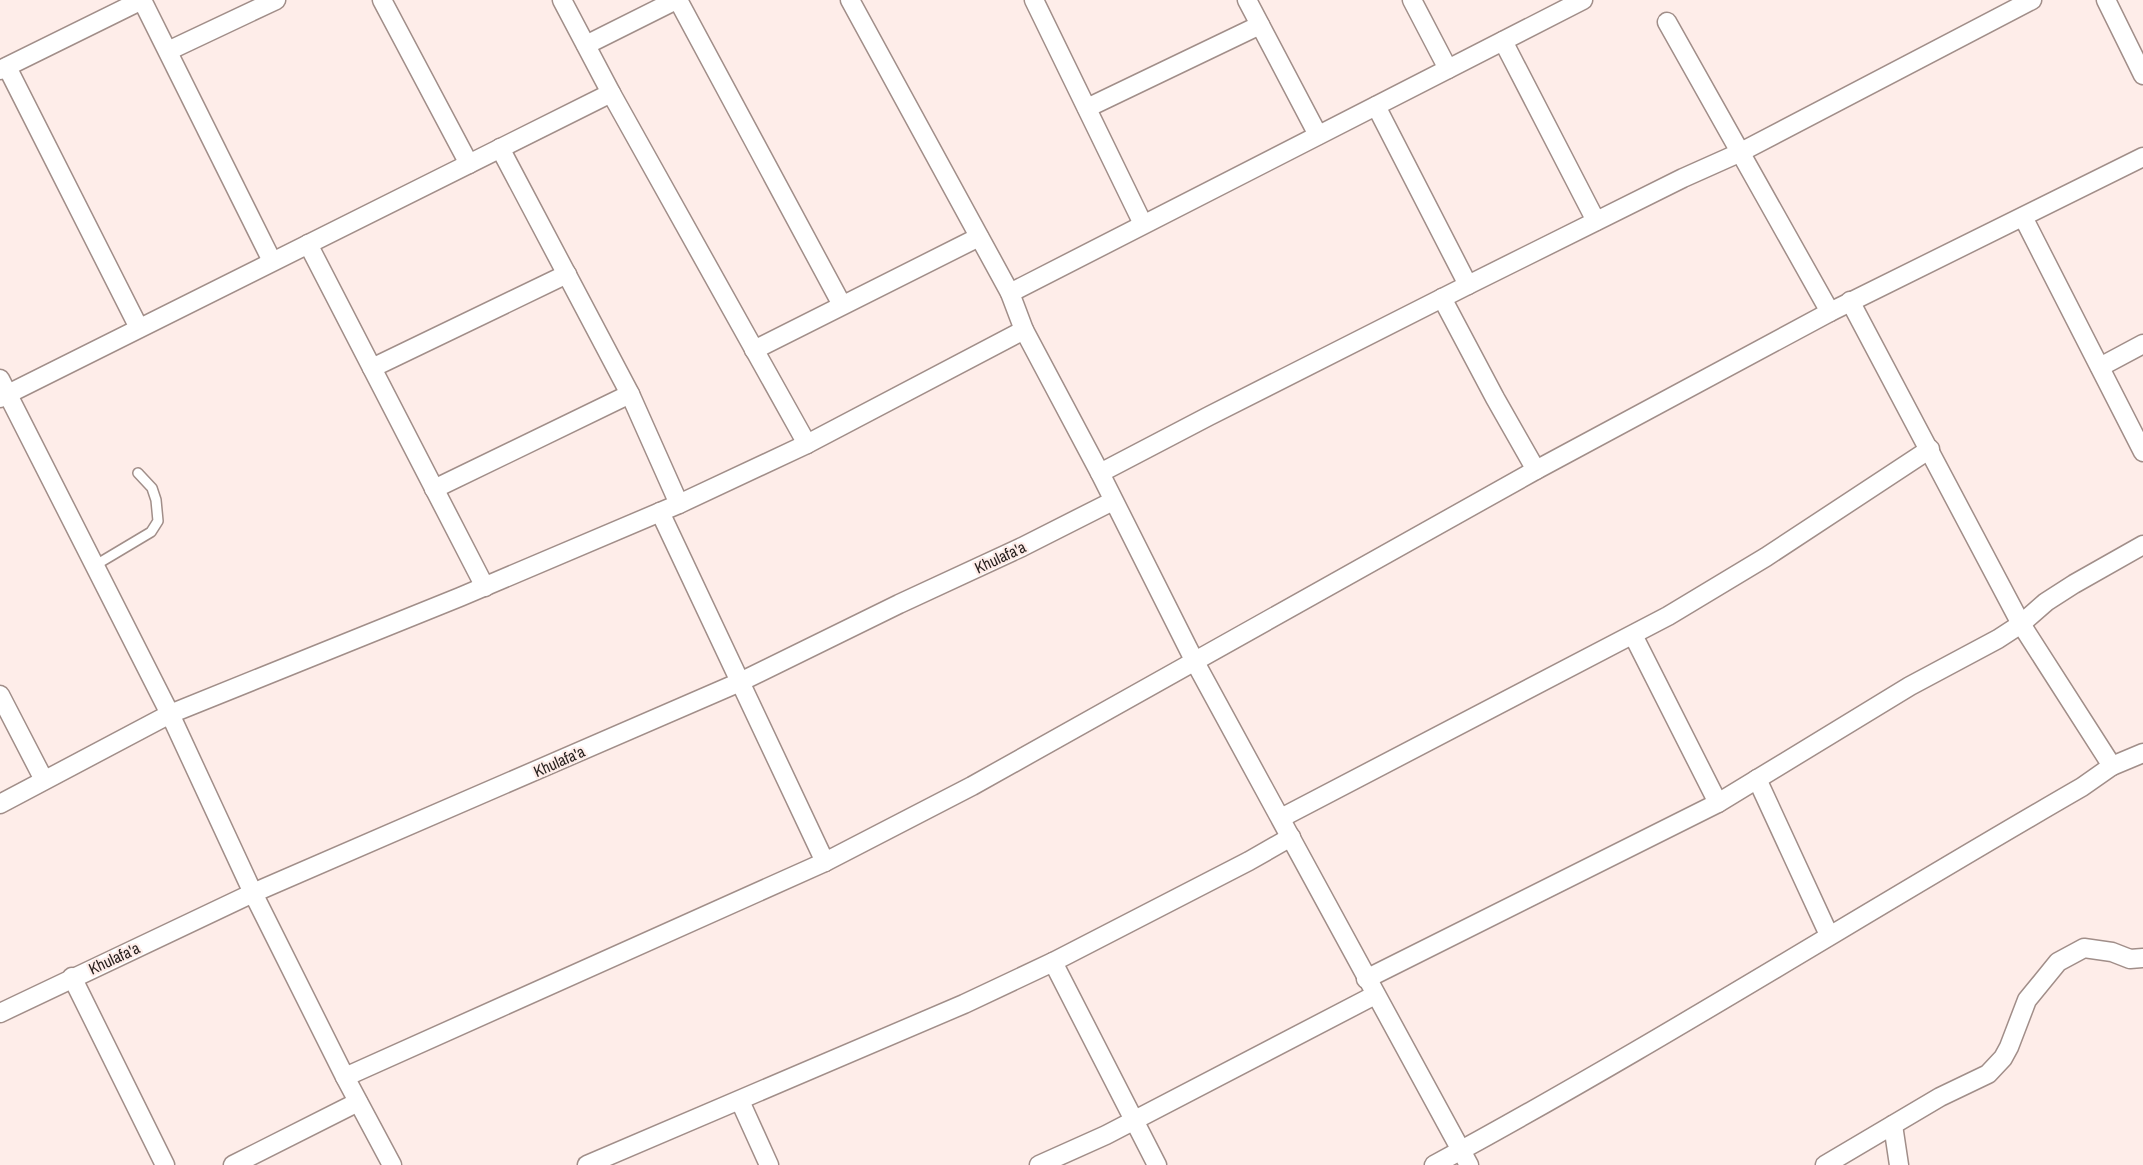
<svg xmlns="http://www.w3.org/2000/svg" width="2143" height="1165" viewBox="0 0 2143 1165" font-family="'Archivo Narrow',sans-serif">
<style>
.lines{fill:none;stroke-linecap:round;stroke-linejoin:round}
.lane-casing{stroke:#a18e89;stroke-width:12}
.street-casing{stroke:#a18e89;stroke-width:21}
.lane{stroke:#fff;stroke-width:9}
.street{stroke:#fff;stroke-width:18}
.labels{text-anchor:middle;stroke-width:4.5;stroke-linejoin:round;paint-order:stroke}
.street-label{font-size:16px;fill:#261f1d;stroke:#feede9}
</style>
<rect width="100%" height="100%" fill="#feede9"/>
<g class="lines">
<defs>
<path id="lane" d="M 94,566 L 151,532 L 158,521 L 156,500 L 152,488 L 138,473"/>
<g id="street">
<path d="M 142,0 L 272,261"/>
<path d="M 382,0 L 469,164"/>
<path d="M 562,0 L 611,93 L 807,444"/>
<path d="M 678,0 L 842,305"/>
<path d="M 850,0 L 1010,293 L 1024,330 L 1100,473 L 1195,662 L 1469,1165"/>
<path d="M 1034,0 L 1143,224"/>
<path d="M 1247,0 L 1318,135"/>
<path d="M 1412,0 L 1448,69"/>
<path d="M 2106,0 L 2143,75"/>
<path d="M 1667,22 L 1830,312"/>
<path d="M 1503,41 L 1596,221"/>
<path d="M 586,45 L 676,0"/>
<path d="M 168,51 L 276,0"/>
<path d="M 7,67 L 139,328"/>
<path d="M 0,70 L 142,0"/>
<path d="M 1376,106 L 1468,285"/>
<path d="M 1087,108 L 1260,25"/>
<path d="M 500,148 L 630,394 L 679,504"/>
<path d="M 2023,217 L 2143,452"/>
<path d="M 308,244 L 485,587"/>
<path d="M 1010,293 L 1583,0"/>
<path d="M 1442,298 L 1495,398 L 1536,470"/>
<path d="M 754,350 L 979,237"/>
<path d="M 2100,367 L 2143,344"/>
<path d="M 372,368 L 567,274"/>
<path d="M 0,379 L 170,714 L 253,893 L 345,1077 L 392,1165"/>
<path d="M 0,398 L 611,93"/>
<path d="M 1100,473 L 1209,416 L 1468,285 L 1683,178 L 1739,153 L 2032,0"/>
<path d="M 434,489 L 630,394"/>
<path d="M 660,512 L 825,862"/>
<path d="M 1633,635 L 1718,803"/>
<path d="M 0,695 L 44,780"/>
<path d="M 2112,766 L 2143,753"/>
<path d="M 1757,779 L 1829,935"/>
<path d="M 0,804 L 170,714 L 460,597 L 679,504 L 807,444 L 1024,330"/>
<path d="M 1281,818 L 1668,616 L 1766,557 L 1930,449"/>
<path d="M 1053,962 L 1157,1165"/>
<path d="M 72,977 L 165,1165"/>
<path d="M 1366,979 L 1718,803 L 1910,686 L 1998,639 L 2021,624 L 2046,602 L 2074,584 L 2143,545"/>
<path d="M 0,1013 L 253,893 L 740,682 L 899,604 L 1022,547 L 1113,501"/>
<path d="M 345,1077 L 825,862 L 972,786 L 1536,470 L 1830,312 L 2143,157"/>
<path d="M 740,1101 L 769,1165"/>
<path d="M 1893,1125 L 1899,1165"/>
<path d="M 233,1165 L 358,1102"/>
<path d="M 587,1165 L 964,1004 L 1053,962 L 1249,861 L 1291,837"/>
<path d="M 1039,1165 L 1106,1135 L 1375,995"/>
<path d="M 1434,1165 C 1654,1046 1865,912 2082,787 L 2112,766 L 2021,624 L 1850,301"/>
<path d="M 1825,1165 L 1940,1097 L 1988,1074 L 2003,1058 L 2009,1047 L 2027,1000 L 2058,962 L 2084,948 L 2112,952 L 2130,959 L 2143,958"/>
</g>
</defs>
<use href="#lane" class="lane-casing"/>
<use href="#street" class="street-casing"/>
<use href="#lane" class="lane"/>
<use href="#street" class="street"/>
</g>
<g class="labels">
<g class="street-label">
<text transform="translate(1000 557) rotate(-25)" y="6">Khulafa'a</text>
<text transform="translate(559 761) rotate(-24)" y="6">Khulafa'a</text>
<text transform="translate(114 958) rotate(-25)" y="6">Khulafa'a</text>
</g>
</g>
</svg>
